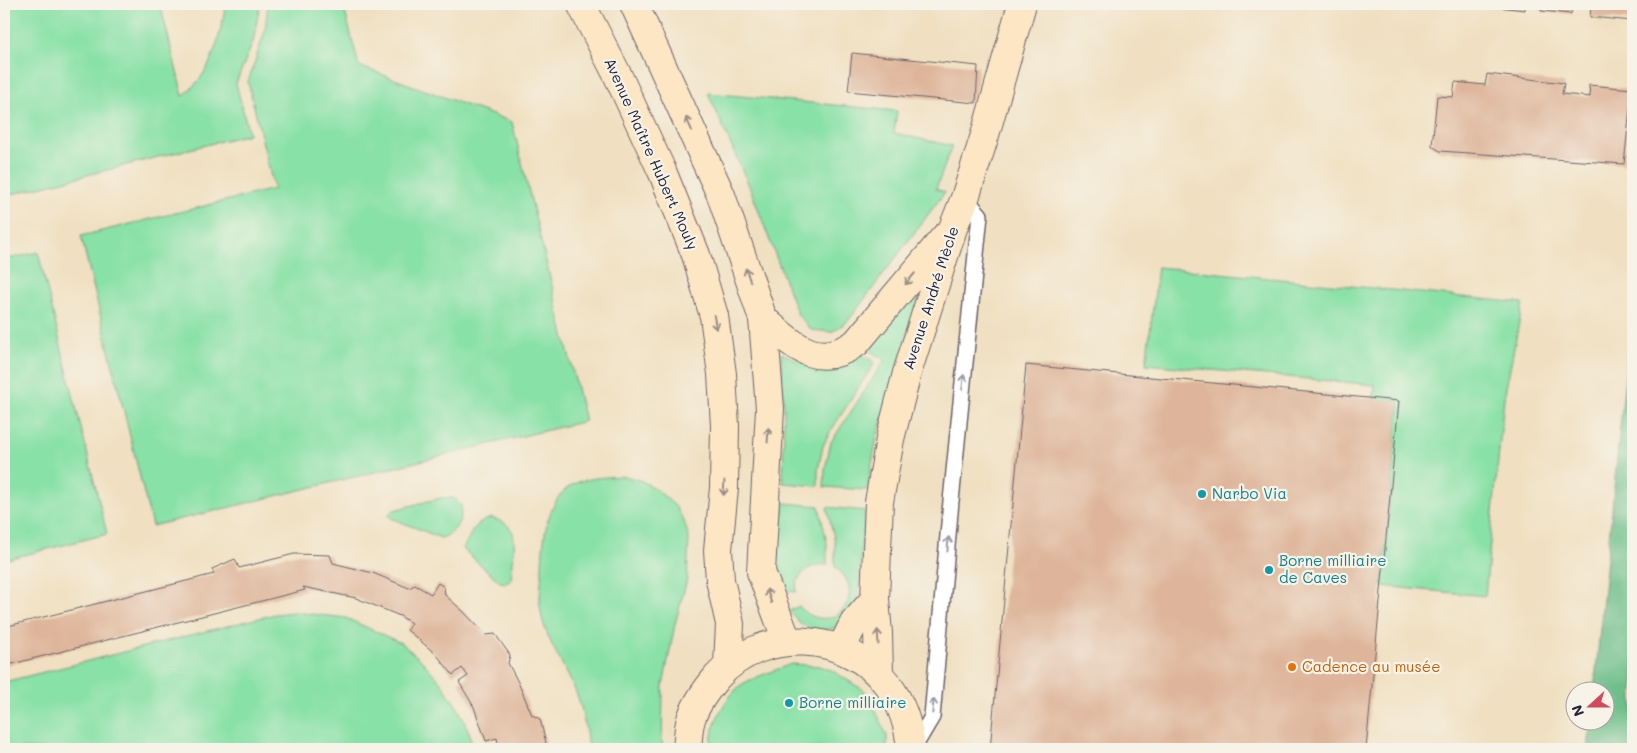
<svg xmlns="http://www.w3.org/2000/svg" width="1637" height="753" viewBox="0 0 1637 753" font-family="Mali,sans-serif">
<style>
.green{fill:#88e1a6;stroke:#558270}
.forest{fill:#6ebf8b;stroke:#487063}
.building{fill:#deb59a}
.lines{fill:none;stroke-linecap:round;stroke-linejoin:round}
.lane-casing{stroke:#6a646a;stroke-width:18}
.secondary-casing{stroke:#6a646a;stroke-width:30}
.lane{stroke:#fff;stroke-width:15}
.secondary{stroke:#fce6c4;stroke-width:28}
.oneway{stroke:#9a8e86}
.oneway2{stroke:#9c9ca7}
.culture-dot{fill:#0f9aa8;stroke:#f7f3e8;stroke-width:2}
.food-dot{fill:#e8710a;stroke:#f7f3e8;stroke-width:2}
.labels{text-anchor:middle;stroke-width:4.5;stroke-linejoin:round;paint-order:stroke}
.street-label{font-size:15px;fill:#22223b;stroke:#f7f3e8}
.culture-label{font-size:15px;fill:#0d838f;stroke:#f7f3e8;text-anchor:start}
.food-label{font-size:15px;fill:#c56008;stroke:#f7f3e8;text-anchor:start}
</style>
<rect width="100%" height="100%" fill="#f7f3e8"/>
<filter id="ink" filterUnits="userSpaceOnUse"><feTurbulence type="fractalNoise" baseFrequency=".02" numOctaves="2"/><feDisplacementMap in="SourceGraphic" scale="10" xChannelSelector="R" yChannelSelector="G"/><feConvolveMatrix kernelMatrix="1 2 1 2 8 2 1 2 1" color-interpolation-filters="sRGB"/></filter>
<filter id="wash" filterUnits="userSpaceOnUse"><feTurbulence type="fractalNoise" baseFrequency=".0096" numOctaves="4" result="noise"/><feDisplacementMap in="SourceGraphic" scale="20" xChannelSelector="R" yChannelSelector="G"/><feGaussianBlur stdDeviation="1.12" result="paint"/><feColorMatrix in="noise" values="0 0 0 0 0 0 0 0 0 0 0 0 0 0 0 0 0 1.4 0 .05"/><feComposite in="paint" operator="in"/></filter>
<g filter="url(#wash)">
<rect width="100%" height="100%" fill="#f0e0c1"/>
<g class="green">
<path d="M 4,4 L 160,4 L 183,96 C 189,90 195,85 200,79 C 216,57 221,29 226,4 L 260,4 L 253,42 L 236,83 L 249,134 L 4,196 Z"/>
<path d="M 268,4 L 343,4 L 359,66 L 512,122 L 585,421 L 152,526 L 81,236 L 274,189 L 248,82 L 265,31 Z"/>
<path d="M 708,93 L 897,111 L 894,133 L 952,146 L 936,189 L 945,192 L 848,321 L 832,332 L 811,330 L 798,315 L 750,188 Z"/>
<path d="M 38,252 L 107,534 L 4,560 L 4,260 Z"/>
<path d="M 1158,267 L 1523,303 L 1504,398 L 1485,596 L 1382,586 L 1399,401 L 1374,399 L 1375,385 L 1146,364 Z"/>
<path d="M 922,286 L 877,437 L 867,490 L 824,487 L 825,469 L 831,442 L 885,360 L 865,348 Z"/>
<path d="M 782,353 L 797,360 L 859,353 L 875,362 L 830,432 L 823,446 L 818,470 L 818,486 L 783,483 L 784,409 L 781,354 Z"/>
<path d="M 625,476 L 642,481 L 656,489 L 675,506 L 684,521 L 689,538 L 687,579 L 675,624 L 663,686 L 662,749 L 588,749 C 586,730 583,708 575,690 C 565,666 545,639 541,613 C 538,599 542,582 542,567 C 543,540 546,496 576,483 C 591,477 608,477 625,476 Z"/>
<path d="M 440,498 L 454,498 L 461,505 C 463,520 455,534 441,538 L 391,518 L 388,515 L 394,510 Z"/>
<path d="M 784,503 L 819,506 L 827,543 L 827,565 C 811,563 795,574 796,592 L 781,590 C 774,562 781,531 784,503 Z"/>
<path d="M 827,507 L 865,511 L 857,603 L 845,623 L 835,628 L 820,630 L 810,629 L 800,623 L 789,611 L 799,606 C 830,641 872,594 835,567 L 835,542 Z"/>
<path d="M 492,518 C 500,521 508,523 512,531 C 517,540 512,568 511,580 L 506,583 L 500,582 L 463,549 C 472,533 473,523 492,518 Z"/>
<path d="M 294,612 L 346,618 L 401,643 L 421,660 L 440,681 L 459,710 L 469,732 L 473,749 L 4,749 L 4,682 L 275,614 Z"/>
<path d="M 791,664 L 820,666 L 831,670 L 865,691 L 870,698 L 887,736 L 887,749 L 711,749 C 710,727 723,700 741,685 C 749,679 779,669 791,664 Z"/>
</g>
<path class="forest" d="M 1633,296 L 1633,749 L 1588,749 L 1591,721 L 1604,720 L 1604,690 L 1594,690 Z"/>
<g id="blocks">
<g class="building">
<path d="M 1498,4 L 1525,4 L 1525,10 L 1498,7 Z"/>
<path d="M 1542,4 L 1572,4 L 1571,14 L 1541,11 Z"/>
<path d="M 1582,4 L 1633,4 L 1633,21 L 1590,17 L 1591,6 Z"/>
<path d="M 852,53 L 978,66 L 976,103 L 848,91 Z"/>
<path d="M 1487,74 L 1564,83 L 1562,94 L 1590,97 L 1589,85 L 1632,89 L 1624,164 L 1440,151 L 1432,146 L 1437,96 L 1453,97 L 1455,82 L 1485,85 Z"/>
<path d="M 1026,365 L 1399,401 L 1366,749 L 990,749 Z"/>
<path d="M 294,554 L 330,555 L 333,563 L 373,573 L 409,588 L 415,585 L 431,594 L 438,583 L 444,587 L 445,595 L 464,612 L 486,635 L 495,634 L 510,655 L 508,663 L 518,682 L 532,715 L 540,719 L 547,747 L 546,749 L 499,749 L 497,738 L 486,741 L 474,707 L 459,682 L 468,676 L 462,668 L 453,675 L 436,654 L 407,630 L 411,623 L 400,616 L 356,598 L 303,587 L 305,590 L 4,666 L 4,627 L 214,574 L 212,569 L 235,559 L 239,568 Z"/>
</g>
</g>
</g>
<g filter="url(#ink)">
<use href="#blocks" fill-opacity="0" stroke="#6a646a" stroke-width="1"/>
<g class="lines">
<defs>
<path id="lane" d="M 913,749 L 932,717 L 951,501 L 980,215 L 965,198"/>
<g id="secondary">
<path d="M 581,4 L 618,76 L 662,171 L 696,255 L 714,316 L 722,374 L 725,426 L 724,488 L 718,550 L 720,580 L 730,624 L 728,665"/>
<path d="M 634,4 L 721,195 L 763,319 L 770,409 L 761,572 L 787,641"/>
<path d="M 763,319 C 793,344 816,371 856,343 L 945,237"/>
<path d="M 841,649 L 854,623 L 875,599"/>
<path d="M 879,675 L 878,633 L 875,599 L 879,502 L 890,439 L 907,373 L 953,228 L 965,198 L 985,135 L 1022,4"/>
<path d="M 687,749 C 688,741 688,731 690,723 C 694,706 706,690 717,677 C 763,626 847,631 888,685 C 902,704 909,726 911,749"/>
</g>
</defs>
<use href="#lane" class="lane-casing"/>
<use href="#secondary" class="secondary-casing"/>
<use href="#lane" class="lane"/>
<use href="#secondary" class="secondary"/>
</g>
<defs><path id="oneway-shaft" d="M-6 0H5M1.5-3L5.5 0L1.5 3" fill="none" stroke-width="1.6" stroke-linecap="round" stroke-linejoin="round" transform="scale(1.25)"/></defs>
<g class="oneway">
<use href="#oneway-shaft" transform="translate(689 124) rotate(-114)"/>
<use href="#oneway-shaft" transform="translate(748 275) rotate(-109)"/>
<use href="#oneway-shaft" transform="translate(910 279) rotate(130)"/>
<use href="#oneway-shaft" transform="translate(715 322) rotate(80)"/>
<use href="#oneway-shaft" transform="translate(768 435) rotate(-87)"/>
<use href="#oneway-shaft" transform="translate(724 488) rotate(93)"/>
<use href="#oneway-shaft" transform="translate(769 596) rotate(-109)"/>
<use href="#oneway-shaft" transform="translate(878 637) rotate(-93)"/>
</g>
<g class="oneway2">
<use href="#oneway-shaft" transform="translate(963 382) rotate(-84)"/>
<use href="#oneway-shaft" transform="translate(948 544) rotate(-85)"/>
<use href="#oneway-shaft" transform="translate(933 706) rotate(-85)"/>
</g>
</g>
<g class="culture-dot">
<circle cx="1202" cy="494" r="5"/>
<circle cx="1269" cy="570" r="5"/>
<circle cx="789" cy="703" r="5"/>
</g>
<circle class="food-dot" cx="1292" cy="667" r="5"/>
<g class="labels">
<g class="street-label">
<text transform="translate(651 154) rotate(66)" y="5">Avenue Maître Hubert Mouly</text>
<text transform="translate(931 298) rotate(-72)" y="5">Avenue André Mècle</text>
</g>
<g class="culture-label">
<text x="1212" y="499">Narbo Via</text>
<text x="1279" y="566">Borne milliaire<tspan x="1279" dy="17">de Caves</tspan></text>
<text x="799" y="708">Borne milliaire</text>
</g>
<g class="food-label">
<text x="1302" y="672">Cadence au musée</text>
</g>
</g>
<rect width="1637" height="753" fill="none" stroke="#f7f3e8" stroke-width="20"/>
<g transform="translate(1590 706) rotate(249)"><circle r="24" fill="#f7f3e8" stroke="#a29fa3"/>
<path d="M0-4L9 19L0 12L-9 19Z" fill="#d1495b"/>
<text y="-8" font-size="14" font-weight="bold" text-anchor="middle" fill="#22223b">N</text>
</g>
</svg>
